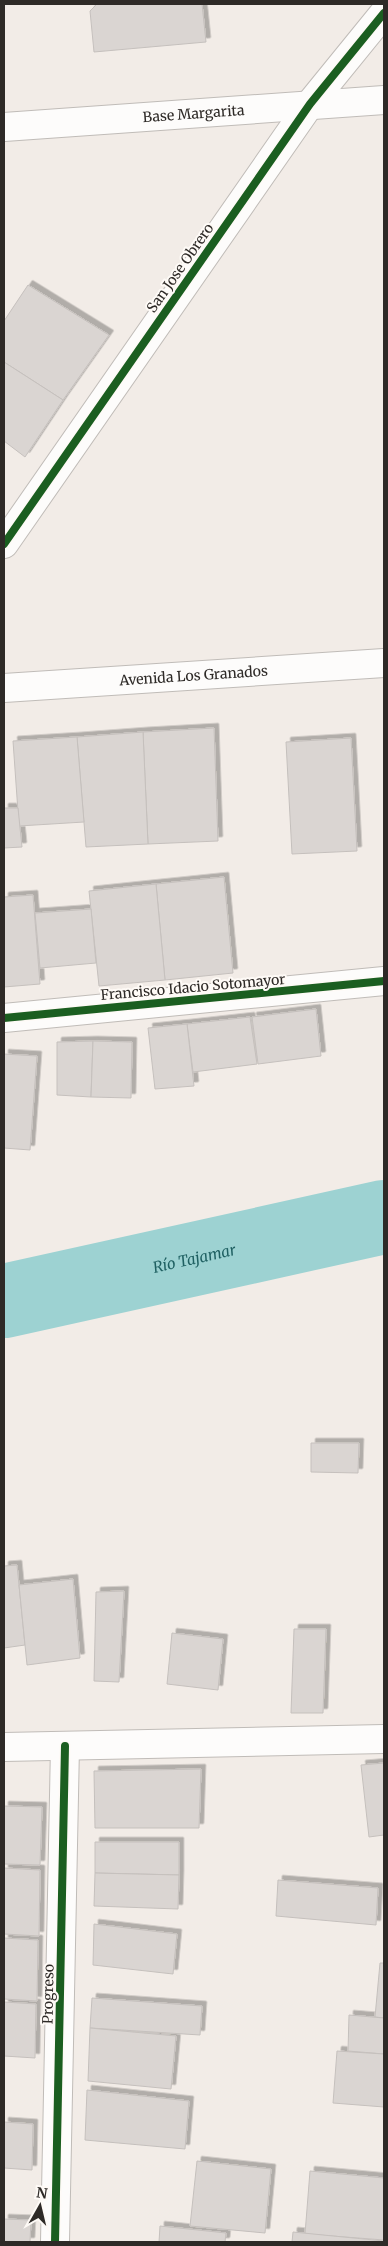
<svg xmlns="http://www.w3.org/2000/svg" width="388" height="2246" viewBox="0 0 388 2246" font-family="Merriweather,serif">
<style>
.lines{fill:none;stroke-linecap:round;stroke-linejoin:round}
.river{stroke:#9dd2d2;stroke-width:74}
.building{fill:#dad5d2;stroke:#c5c0bd;filter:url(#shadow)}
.street-casing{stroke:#c0bcb8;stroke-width:30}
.street{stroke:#fdfcfb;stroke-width:28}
.cycleway-casing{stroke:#fefaf6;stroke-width:11}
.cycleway{stroke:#1b5e20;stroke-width:8}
.labels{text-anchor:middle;stroke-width:4;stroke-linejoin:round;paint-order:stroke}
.street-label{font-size:14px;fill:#2e2a27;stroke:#fefaf6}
.water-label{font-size:15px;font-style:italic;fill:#1f6062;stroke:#fefaf6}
</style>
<defs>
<filter id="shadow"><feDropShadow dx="4.5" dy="-4.5" stdDeviation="0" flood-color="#0004"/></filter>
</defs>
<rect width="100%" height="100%" fill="#f2ece7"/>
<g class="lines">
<path class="river" id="s1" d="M 4,1301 L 384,1217"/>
</g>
<g class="building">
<path d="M 97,4 L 202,4 L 206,42 L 94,52 L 90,11 Z"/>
<path d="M 28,285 L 109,335 L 63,400 L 4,362 L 4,321 Z"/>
<path d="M 4,362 L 63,400 L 25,457 L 4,441 Z"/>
<path d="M 214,728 L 218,841 L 148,844 L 143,732 Z"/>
<path d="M 143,732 L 148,844 L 86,847 L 77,737 Z"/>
<path d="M 77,737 L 84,822 L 19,826 L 13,741 Z"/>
<path d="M 351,738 L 357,851 L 292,854 L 286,742 Z"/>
<path d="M 4,808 L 18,808 L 22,847 L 4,848 Z"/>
<path d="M 224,877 L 233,973 L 165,980 L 156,884 Z"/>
<path d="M 156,884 L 165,980 L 99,986 L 89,891 Z"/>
<path d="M 33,895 L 40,984 L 4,987 L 4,897 Z"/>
<path d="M 91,909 L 96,963 L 40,968 L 35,913 Z"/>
<path d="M 316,1009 L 321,1056 L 258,1064 L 252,1017 Z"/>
<path d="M 250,1017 L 257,1064 L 193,1072 L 187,1024 Z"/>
<path d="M 187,1024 L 194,1086 L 155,1089 L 148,1028 Z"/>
<path d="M 93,1041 L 91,1097 L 57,1095 L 57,1042 Z"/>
<path d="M 93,1041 L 132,1042 L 131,1098 L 91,1097 Z"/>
<path d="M 4,1054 L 37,1056 L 30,1150 L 4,1148 Z"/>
<path d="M 311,1443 L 359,1443 L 358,1473 L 311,1472 Z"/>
<path d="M 17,1565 L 25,1645 L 4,1648 L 4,1566 Z"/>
<path d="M 73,1579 L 80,1658 L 27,1665 L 19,1585 Z"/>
<path d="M 124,1591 L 119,1682 L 94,1681 L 96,1592 Z"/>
<path d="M 294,1629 L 326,1629 L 323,1713 L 291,1713 Z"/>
<path d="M 172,1633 L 223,1639 L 218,1690 L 167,1684 Z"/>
<path d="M 384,1763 L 384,1835 L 369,1837 L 361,1765 Z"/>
<path d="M 201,1769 L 199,1828 L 95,1828 L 94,1771 Z"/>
<path d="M 4,1806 L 42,1807 L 40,1865 L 4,1864 Z"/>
<path d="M 95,1842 L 179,1842 L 179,1875 L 95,1873 Z"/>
<path d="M 4,1868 L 40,1870 L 39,1936 L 4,1934 Z"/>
<path d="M 95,1873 L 179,1875 L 178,1909 L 94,1906 Z"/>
<path d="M 278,1880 L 378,1888 L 376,1925 L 276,1916 Z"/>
<path d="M 94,1924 L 177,1934 L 173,1974 L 93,1965 Z"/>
<path d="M 4,1938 L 38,1940 L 37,2001 L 4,1999 Z"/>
<path d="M 380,1963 L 384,1963 L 384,2018 L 375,2017 Z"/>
<path d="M 92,1998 L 202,2006 L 200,2035 L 90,2028 Z"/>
<path d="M 4,2002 L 36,2004 L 35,2058 L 4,2056 Z"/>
<path d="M 349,2015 L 384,2018 L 384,2054 L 348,2051 Z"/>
<path d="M 90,2028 L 176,2036 L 171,2089 L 88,2081 Z"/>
<path d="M 337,2051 L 384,2054 L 384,2107 L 333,2103 Z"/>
<path d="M 87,2090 L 189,2101 L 185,2149 L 85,2140 Z"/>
<path d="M 4,2122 L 33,2124 L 32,2170 L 4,2168 Z"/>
<path d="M 197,2161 L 271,2169 L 265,2233 L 190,2226 Z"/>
<path d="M 310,2171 L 384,2178 L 384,2240 L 305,2234 Z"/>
<path d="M 4,2219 L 31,2220 L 30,2242 L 4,2242 Z"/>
<path d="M 160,2226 L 226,2233 L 225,2242 L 159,2242 Z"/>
<path d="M 293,2232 L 384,2241 L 384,2242 L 292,2242 Z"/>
</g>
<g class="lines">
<defs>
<g id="street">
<path id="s2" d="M 4,127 L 384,100"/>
<path d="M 4,544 L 310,104 L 384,13"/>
<path id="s3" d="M 4,688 L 384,663"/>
<path d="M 4,1018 L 384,981"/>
<path d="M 4,1747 L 384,1739"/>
<path d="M 55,2242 L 65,1746"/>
</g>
</defs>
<use href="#street" class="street-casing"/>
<use href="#street" class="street"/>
<defs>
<g id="cycleway">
<path d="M 4,544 L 310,104 L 384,13"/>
<path d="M 4,1018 L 384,981"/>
<path d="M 55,2242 L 65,1746"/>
</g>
</defs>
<use href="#cycleway" class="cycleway-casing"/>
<use href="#cycleway" class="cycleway"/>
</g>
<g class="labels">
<g class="street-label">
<text dy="5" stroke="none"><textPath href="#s2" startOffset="190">Base Margarita</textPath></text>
<text transform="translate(180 268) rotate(-55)" y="5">San Jose Obrero</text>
<text dy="5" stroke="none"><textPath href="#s3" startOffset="190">Avenida Los Granados</textPath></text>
<text transform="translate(193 987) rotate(-5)" y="5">Francisco Idacio Sotomayor</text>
<text transform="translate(48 1994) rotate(-89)" y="5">Progreso</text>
</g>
<g class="water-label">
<text dy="5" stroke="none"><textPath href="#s1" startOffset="195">Río Tajamar</textPath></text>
</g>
</g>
<rect width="388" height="2246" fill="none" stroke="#2e2a27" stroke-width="10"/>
<g transform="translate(40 2206) rotate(8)" stroke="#fefaf6" stroke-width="4" paint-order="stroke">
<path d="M0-4L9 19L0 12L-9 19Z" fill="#2e2a27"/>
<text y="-8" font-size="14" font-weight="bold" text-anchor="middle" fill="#2e2a27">N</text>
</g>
</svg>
